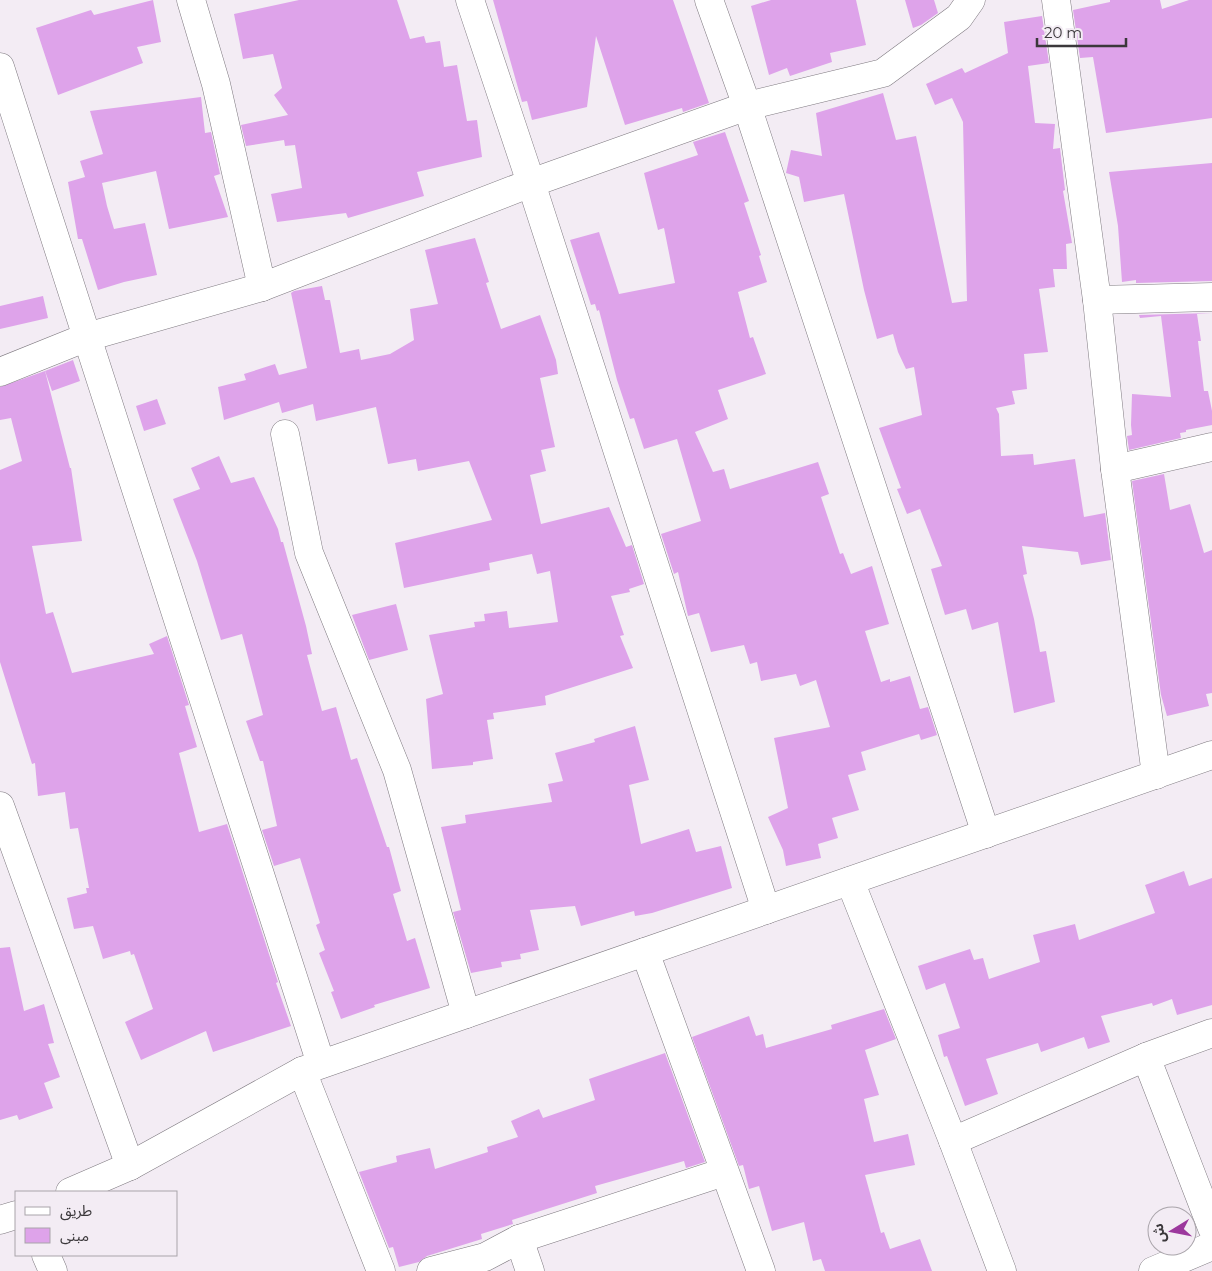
<svg xmlns="http://www.w3.org/2000/svg" width="1212" height="1271" viewBox="0 0 1212 1271" font-family="Montserrat,'Noto Sans Arabic',sans-serif">
<style>
.building{fill:#dea3ea}
.lines{fill:none;stroke-linecap:round;stroke-linejoin:round}
.minor-casing{stroke:#7f7a80;stroke-width:29}
.tertiary-casing{stroke:#7f7a80;stroke-width:29}
.minor{stroke:#fff;stroke-width:28}
.tertiary{stroke:#fff;stroke-width:28}
</style>
<rect width="100%" height="100%" fill="#f3ecf4"/>
<g class="building">
<path d="M 153,0 L 161,42 L 137,47 L 143,63 L 58,95 L 36,28 L 91,10 L 94,15 Z"/>
<path d="M 299,0 L 397,0 L 410,39 L 424,36 L 426,43 L 440,41 L 444,67 L 457,65 L 467,121 L 477,120 L 482,157 L 417,172 L 424,196 L 348,218 L 346,213 L 277,222 L 271,194 L 302,188 L 295,145 L 285,146 L 284,140 L 246,146 L 241,125 L 288,115 L 274,95 L 282,88 L 273,54 L 243,59 L 234,14 Z"/>
<path d="M 493,0 L 673,0 L 709,103 L 683,112 L 682,108 L 625,125 L 596,36 L 587,107 L 532,120 L 527,101 L 522,102 Z"/>
<path d="M 771,0 L 856,0 L 866,45 L 830,53 L 832,62 L 790,76 L 787,68 L 769,75 L 751,6 Z"/>
<path d="M 905,0 L 934,0 L 938,13 L 921,25 L 913,28 Z"/>
<path d="M 1110,0 L 1160,0 L 1162,9 L 1189,0 L 1212,0 L 1212,118 L 1106,133 L 1093,57 L 1080,58 L 1073,10 L 1110,2 Z"/>
<path d="M 1042,16 L 1049,63 L 1028,66 L 1035,123 L 1055,124 L 1053,149 L 1060,148 L 1065,190 L 1063,191 L 1072,243 L 1066,244 L 1067,269 L 1053,269 L 1055,287 L 1039,289 L 1048,352 L 1024,354 L 1027,389 L 1012,391 L 1015,404 L 996,408 L 999,414 L 1001,456 L 1033,454 L 1034,465 L 1075,459 L 1084,517 L 1105,513 L 1111,560 L 1081,565 L 1078,552 L 1022,546 L 1027,574 L 1023,575 L 1034,619 L 1040,652 L 1046,651 L 1055,702 L 1014,713 L 998,622 L 972,630 L 966,609 L 945,615 L 931,569 L 942,566 L 920,509 L 907,514 L 897,489 L 901,488 L 879,428 L 922,415 L 914,367 L 906,369 L 898,352 L 893,334 L 877,339 L 864,290 L 844,194 L 804,202 L 799,177 L 786,173 L 791,150 L 822,156 L 816,113 L 883,93 L 896,140 L 916,136 L 952,303 L 967,301 L 963,122 L 952,98 L 935,105 L 926,84 L 962,68 L 965,73 L 1008,53 L 1004,22 Z"/>
<path d="M 201,97 L 205,133 L 211,132 L 220,174 L 214,176 L 228,217 L 169,229 L 156,171 L 102,183 L 107,206 L 114,229 L 145,223 L 157,275 L 124,282 L 98,290 L 82,239 L 78,239 L 68,182 L 85,177 L 80,161 L 103,154 L 90,111 Z"/>
<path d="M 725,132 L 749,201 L 744,203 L 761,255 L 759,256 L 767,282 L 738,292 L 750,338 L 753,337 L 766,374 L 718,390 L 728,419 L 695,432 L 713,472 L 724,469 L 730,489 L 818,462 L 829,494 L 821,497 L 840,554 L 843,553 L 851,574 L 872,566 L 889,624 L 865,631 L 881,682 L 890,679 L 890,682 L 910,676 L 920,709 L 928,707 L 937,735 L 921,740 L 919,734 L 861,752 L 866,770 L 848,775 L 859,810 L 832,818 L 838,838 L 818,844 L 821,858 L 786,866 L 783,850 L 768,817 L 788,808 L 774,738 L 830,727 L 816,680 L 800,686 L 796,674 L 761,681 L 757,662 L 750,664 L 744,645 L 711,652 L 699,613 L 688,616 L 678,572 L 674,574 L 661,534 L 701,521 L 677,439 L 644,449 L 634,418 L 630,419 L 617,380 L 599,310 L 597,311 L 595,304 L 591,305 L 570,240 L 599,232 L 619,294 L 675,283 L 664,228 L 658,230 L 644,173 L 698,155 L 693,142 Z"/>
<path d="M 1212,163 L 1212,281 L 1136,283 L 1136,280 L 1122,282 L 1118,226 L 1109,172 Z"/>
<path d="M 475,238 L 489,282 L 486,283 L 501,329 L 540,315 L 556,360 L 558,374 L 540,378 L 555,447 L 541,450 L 546,471 L 530,475 L 541,524 L 609,507 L 626,547 L 632,545 L 644,584 L 629,589 L 630,592 L 611,596 L 624,635 L 620,636 L 633,668 L 545,696 L 546,705 L 493,713 L 494,719 L 487,720 L 493,759 L 473,762 L 473,765 L 432,769 L 426,699 L 443,694 L 429,635 L 475,627 L 474,622 L 485,621 L 484,614 L 507,611 L 509,628 L 558,622 L 550,571 L 537,574 L 532,554 L 489,563 L 490,570 L 404,588 L 395,543 L 492,520 L 469,461 L 418,471 L 416,459 L 388,464 L 376,407 L 316,421 L 313,404 L 282,413 L 279,402 L 224,420 L 218,387 L 246,380 L 244,374 L 275,364 L 279,375 L 307,368 L 291,293 L 294,291 L 322,286 L 325,300 L 330,300 L 340,353 L 359,349 L 361,360 L 390,354 L 414,340 L 410,309 L 438,304 L 425,250 Z"/>
<path d="M 43,296 L 48,318 L 0,329 L 0,306 Z"/>
<path d="M 1212,313 L 1197,314 L 1201,341 L 1198,341 L 1204,391 L 1208,391 L 1212,411 L 1212,425 L 1186,430 L 1186,432 L 1180,433 L 1181,438 L 1129,450 L 1127,436 L 1132,435 L 1131,425 L 1132,394 L 1171,397 L 1161,316 L 1140,318 L 1139,315 Z"/>
<path d="M 73,360 L 80,381 L 52,391 L 45,371 Z"/>
<path d="M 45,371 L 70,468 L 71,468 L 82,541 L 32,546 L 46,614 L 53,612 L 72,673 L 154,654 L 149,644 L 167,636 L 189,705 L 185,706 L 197,747 L 179,753 L 199,832 L 227,824 L 278,982 L 276,983 L 291,1026 L 213,1052 L 206,1031 L 141,1060 L 125,1022 L 153,1009 L 134,954 L 131,955 L 130,951 L 103,959 L 93,926 L 74,929 L 67,898 L 87,893 L 86,888 L 89,888 L 78,828 L 70,829 L 65,792 L 38,796 L 35,763 L 32,764 L 0,662 L 0,470 L 22,461 L 11,418 L 0,420 L 0,387 Z"/>
<path d="M 157,399 L 166,424 L 144,431 L 136,406 Z"/>
<path d="M 219,456 L 231,483 L 254,477 L 278,529 L 281,542 L 283,542 L 306,626 L 312,654 L 307,655 L 322,711 L 336,707 L 351,760 L 357,758 L 387,847 L 389,847 L 401,891 L 393,894 L 407,941 L 415,938 L 430,988 L 374,1005 L 375,1007 L 341,1019 L 331,992 L 334,991 L 319,953 L 325,950 L 316,925 L 320,923 L 300,858 L 274,866 L 262,830 L 277,826 L 263,761 L 260,761 L 246,721 L 263,715 L 242,634 L 221,640 L 197,561 L 173,499 L 200,489 L 191,468 Z"/>
<path d="M 1164,474 L 1170,510 L 1190,504 L 1204,553 L 1212,550 L 1212,693 L 1206,694 L 1209,706 L 1167,716 L 1161,695 L 1132,481 Z"/>
<path d="M 396,604 L 408,650 L 369,660 L 352,615 Z"/>
<path d="M 635,726 L 649,780 L 629,785 L 641,844 L 689,829 L 696,852 L 721,846 L 732,888 L 652,913 L 635,916 L 634,911 L 581,926 L 575,906 L 530,910 L 539,950 L 520,954 L 521,959 L 501,962 L 502,967 L 471,973 L 453,912 L 461,910 L 441,827 L 466,823 L 465,815 L 552,802 L 548,784 L 563,781 L 555,753 L 595,742 L 594,739 Z"/>
<path d="M 1184,871 L 1189,886 L 1212,878 L 1212,1005 L 1177,1015 L 1172,999 L 1153,1006 L 1152,1003 L 1101,1016 L 1110,1042 L 1088,1049 L 1084,1037 L 1041,1052 L 1038,1043 L 986,1059 L 998,1094 L 965,1106 L 947,1056 L 944,1057 L 938,1035 L 960,1028 L 945,983 L 926,990 L 918,966 L 970,949 L 974,960 L 983,958 L 989,979 L 1040,962 L 1033,935 L 1075,924 L 1079,940 L 1155,913 L 1145,885 Z"/>
<path d="M 10,947 L 24,1011 L 44,1004 L 54,1043 L 48,1044 L 60,1077 L 44,1083 L 53,1108 L 19,1120 L 17,1115 L 0,1120 L 0,948 Z"/>
<path d="M 884,1009 L 896,1039 L 865,1050 L 879,1095 L 864,1099 L 874,1142 L 908,1134 L 915,1165 L 865,1175 L 881,1233 L 884,1232 L 890,1249 L 920,1239 L 932,1271 L 825,1271 L 821,1259 L 813,1261 L 804,1222 L 772,1231 L 759,1186 L 749,1189 L 743,1165 L 739,1166 L 692,1037 L 749,1016 L 756,1036 L 763,1034 L 766,1048 L 832,1029 L 831,1025 Z"/>
<path d="M 665,1053 L 705,1162 L 686,1168 L 684,1161 L 595,1186 L 597,1193 L 512,1220 L 513,1224 L 481,1234 L 482,1239 L 427,1256 L 419,1262 L 399,1267 L 393,1247 L 389,1248 L 359,1172 L 397,1162 L 396,1156 L 430,1148 L 435,1169 L 488,1152 L 487,1147 L 518,1137 L 511,1121 L 539,1109 L 543,1118 L 595,1100 L 589,1079 Z"/>
</g>
<g class="lines">
<defs>
<g id="minor">
<path d="M 191,0 L 216,84 L 262,287"/>
<path d="M 470,0 L 531,183 L 766,910"/>
<path d="M 709,0 L 747,106 L 986,834"/>
<path d="M 1056,0 L 1097,300 L 1115,469 L 1156,775"/>
<path d="M 0,67 L 321,1064"/>
<path d="M 1097,300 L 1212,297"/>
<path d="M 0,372 L 87,337 L 262,287 L 531,183 L 747,106 L 883,73 L 959,17 L 971,0"/>
<path d="M 285,434 L 309,553 L 397,770 L 466,1014"/>
<path d="M 1115,469 L 1212,447"/>
<path d="M 0,806 L 130,1166"/>
<path d="M 850,881 L 953,1141 L 1002,1271"/>
<path d="M 1146,1057 L 1212,1228"/>
<path d="M 302,1071 L 381,1271"/>
<path d="M 953,1141 L 1146,1057 L 1212,1033"/>
<path d="M 519,1239 L 530,1271"/>
<path d="M 46,1255 L 53,1271"/>
<path d="M 431,1271 L 485,1257 L 519,1239 L 724,1172"/>
<path d="M 1153,1271 L 1212,1246"/>
</g>
<g id="tertiary">
<path d="M 645,952 L 761,1271"/>
<path d="M 70,1192 L 130,1166 L 302,1071 L 1212,755"/>
<path d="M 0,1220 L 16,1215"/>
</g>
</defs>
<use href="#minor" class="minor-casing"/>
<use href="#tertiary" class="tertiary-casing"/>
<use href="#minor" class="minor"/>
<use href="#tertiary" class="tertiary"/>
</g>
<rect x="15" y="1191" width="162" height="65" fill="#f3ecf4" stroke="#a9a4aa"/>
<rect x="25" y="1207" width="25" height="8" fill="#ffffff" stroke="#a9a4aa"/>
<text x="60" y="1216" font-size="15" fill="#3b383b">طريق</text>
<rect x="25" y="1228" width="25" height="15" fill="#dea3ea" stroke="#a9a4aa"/>
<text x="60" y="1241" font-size="15" fill="#3b383b">مبنى</text>
<g transform="translate(1172 1231) rotate(260)"><circle r="24" fill="#f3ecf4" stroke="#a9a4aa"/>
<path d="M0-4L9 19L0 12L-9 19Z" fill="#9c389d"/>
<text y="-8" font-size="14" font-weight="bold" text-anchor="middle" fill="#3b383b">ش</text>
</g>
<path d="M1037 38v8h89v-8" fill="none" stroke="#3b383b" stroke-width="2.5"/>
<text x="1044" y="38" font-size="15" fill="#3b383b" stroke="#f3ecf4" stroke-width="4" paint-order="stroke">20 m</text>
</svg>
